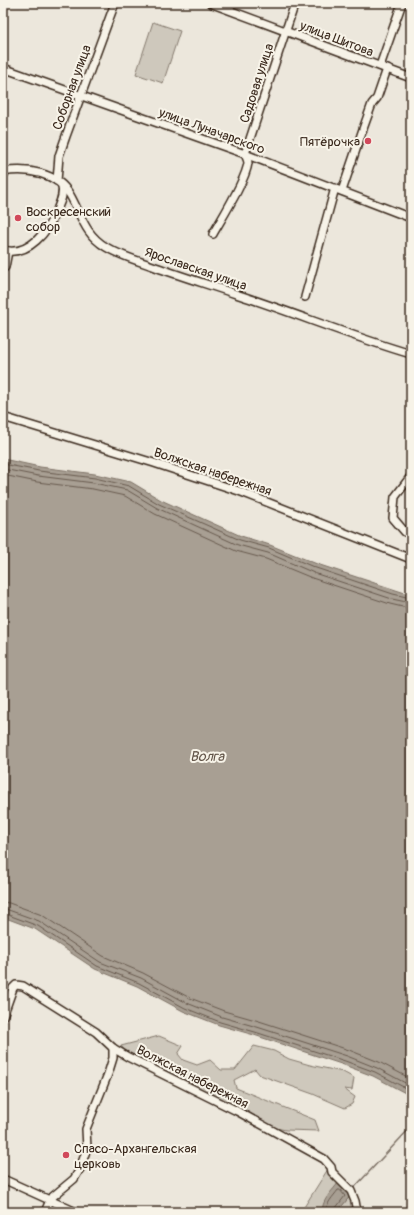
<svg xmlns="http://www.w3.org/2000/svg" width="414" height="1215" viewBox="0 0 414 1215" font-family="Pangolin,sans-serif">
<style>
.green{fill:#cec8bc;stroke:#84796d}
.water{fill:#a89f93;stroke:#7c7064}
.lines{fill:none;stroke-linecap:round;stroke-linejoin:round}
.shore{stroke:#67594d;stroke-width:1}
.stream{stroke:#7c7064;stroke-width:1.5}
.minor-casing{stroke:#3b2a1e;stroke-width:10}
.minor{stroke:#f7f3e8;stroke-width:7}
.poi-dot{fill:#d1495b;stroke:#f7f3e8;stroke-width:1.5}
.labels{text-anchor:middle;stroke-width:4;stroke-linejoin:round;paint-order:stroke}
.street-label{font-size:13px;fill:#3b2a1e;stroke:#f7f3e8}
.poi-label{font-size:13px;fill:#3b2a1e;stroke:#f7f3e8;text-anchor:start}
.water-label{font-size:14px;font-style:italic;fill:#615347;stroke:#f7f3e8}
</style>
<rect width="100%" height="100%" fill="#ece7dc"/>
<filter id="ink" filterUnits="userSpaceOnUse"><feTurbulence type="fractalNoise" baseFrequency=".025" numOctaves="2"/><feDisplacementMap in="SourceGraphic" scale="8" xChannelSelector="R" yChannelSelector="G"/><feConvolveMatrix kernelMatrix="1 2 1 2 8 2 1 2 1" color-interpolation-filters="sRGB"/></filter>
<g filter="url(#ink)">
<g class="green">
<path d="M 153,22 L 180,31 L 163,83 L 136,74 Z"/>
<path d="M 159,1036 L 183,1046 L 178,1054 L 183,1060 L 197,1065 L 210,1060 L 221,1070 L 235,1070 L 254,1046 L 274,1051 L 289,1059 L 310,1065 L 343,1072 L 354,1078 L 352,1090 L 344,1089 L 355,1097 L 352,1104 L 345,1108 L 313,1094 L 260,1075 L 255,1069 L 234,1080 L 236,1088 L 315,1120 L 319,1131 L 286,1130 L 276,1128 L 131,1057 L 121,1046 Z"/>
<path d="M 328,1169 L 339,1182 L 326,1200 L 322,1210 L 323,1212 L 301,1212 Z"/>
<path d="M 351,1195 L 355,1212 L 337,1212 Z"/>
</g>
<g class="water">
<path d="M 3,459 L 40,467 L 95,474 L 131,482 L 161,500 L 241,536 L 270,545 L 317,564 L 411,595 L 411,1096 L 373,1076 L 344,1065 L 254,1035 L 219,1025 L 183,1011 L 137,986 L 95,969 L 35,929 L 3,917 Z"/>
<path d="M 339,1182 L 351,1195 L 337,1212 L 323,1212 C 320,1202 333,1190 339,1182 Z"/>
</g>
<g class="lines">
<g class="shore">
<path d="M 3,464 L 39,471 L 95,478 L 129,486 L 159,504 L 240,540 L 269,548 L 316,568 L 393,594 L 411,598"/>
<path d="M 3,469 L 38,476 L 94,483 L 127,490 L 157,508 L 238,545 L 268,553 L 314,573 L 392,599 L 411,603"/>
<path d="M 3,475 L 37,482 L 93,489 L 125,496 L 155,514 L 236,551 L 266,559 L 312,578 L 390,604 L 411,609"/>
<path d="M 3,902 L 9,903 L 42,915 L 103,956 L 143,973 L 190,998 L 224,1011 L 259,1021 L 349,1050 L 379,1062 L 411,1079"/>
<path d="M 3,908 L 39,921 L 100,962 L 141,978 L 187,1003 L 222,1017 L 257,1027 L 347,1056 L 377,1068 L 411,1086"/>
<path d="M 3,913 L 38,926 L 97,966 L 139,983 L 185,1008 L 220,1022 L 255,1032 L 345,1061 L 375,1072 L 411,1091"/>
<path d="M 326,1212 C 326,1203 333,1197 338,1190 L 340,1190 L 345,1196 L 335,1209 L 335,1212"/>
</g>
<path class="stream" d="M 353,1189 L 411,1127"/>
<defs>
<g id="minor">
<path d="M 210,3 L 411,78"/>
<path d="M 380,66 L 402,3"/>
<path d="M 3,68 L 245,154 L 411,218"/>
<path d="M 3,172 C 27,168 57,172 70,195 C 81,214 84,234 106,247 C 119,255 135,260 150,265 C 180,276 210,285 239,295 C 297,314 353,337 411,354"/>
<path d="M 57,181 L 59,156 L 66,136 L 115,3"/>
<path d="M 342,191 L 363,129 L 372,104 L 377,98 L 387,69"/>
<path d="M 213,234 C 222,218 246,180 248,163 C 248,160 246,157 245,154 L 295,3"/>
<path d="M 3,250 C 29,257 48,231 57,210 C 60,202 64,195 62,186"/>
<path d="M 5,267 L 8,251"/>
<path d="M 305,297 L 335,188"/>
<path d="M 3,417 L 154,463 L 239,491 L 411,559"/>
<path d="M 405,532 L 393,518 L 395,497 L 411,476"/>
<path d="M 3,1016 L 13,988 L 16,985 L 23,986 L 96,1032 L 113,1048 L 128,1057 L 237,1111 L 324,1159 L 331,1167 L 332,1172 L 351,1191 L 355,1201 L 357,1212"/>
<path d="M 3,1179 L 76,1212"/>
<path d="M 45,1212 L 51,1198 L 74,1179 L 80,1169 L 87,1148 L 86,1129 L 108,1074 L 113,1058 L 113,1048"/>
</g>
</defs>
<use href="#minor" class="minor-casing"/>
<use href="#minor" class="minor"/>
</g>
</g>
<g class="poi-dot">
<circle cx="368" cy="141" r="4"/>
<circle cx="18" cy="218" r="4"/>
<circle cx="66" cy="1155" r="4"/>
</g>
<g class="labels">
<g class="street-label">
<text transform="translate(337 38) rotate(21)" y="5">улица Шитова</text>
<text transform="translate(256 83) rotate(-72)" y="5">Садовая улица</text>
<text transform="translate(71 87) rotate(-70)" y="5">Соборная улица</text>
<text transform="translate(212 130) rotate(20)" y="5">улица Луначарского</text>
<text transform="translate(196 268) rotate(19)" y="5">Ярославская улица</text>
<text transform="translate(213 471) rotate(19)" y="5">Волжская набережная</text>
<text transform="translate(193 1076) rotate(27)" y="5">Волжская набережная</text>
</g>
<g class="poi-label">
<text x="360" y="146" text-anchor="end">Пятёрочка</text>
<text x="26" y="216">Воскресенский<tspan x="26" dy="15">собор</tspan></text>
<text x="74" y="1153">Спасо-Архангельская<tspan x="74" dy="15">церковь</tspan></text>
</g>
<g class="water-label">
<text x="207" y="761">Волга</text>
</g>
</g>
<rect width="414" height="1215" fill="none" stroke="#f7f3e8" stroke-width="16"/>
<rect x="8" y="8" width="398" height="1199" fill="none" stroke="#3b2a1e" stroke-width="1.5" filter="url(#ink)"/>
</svg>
